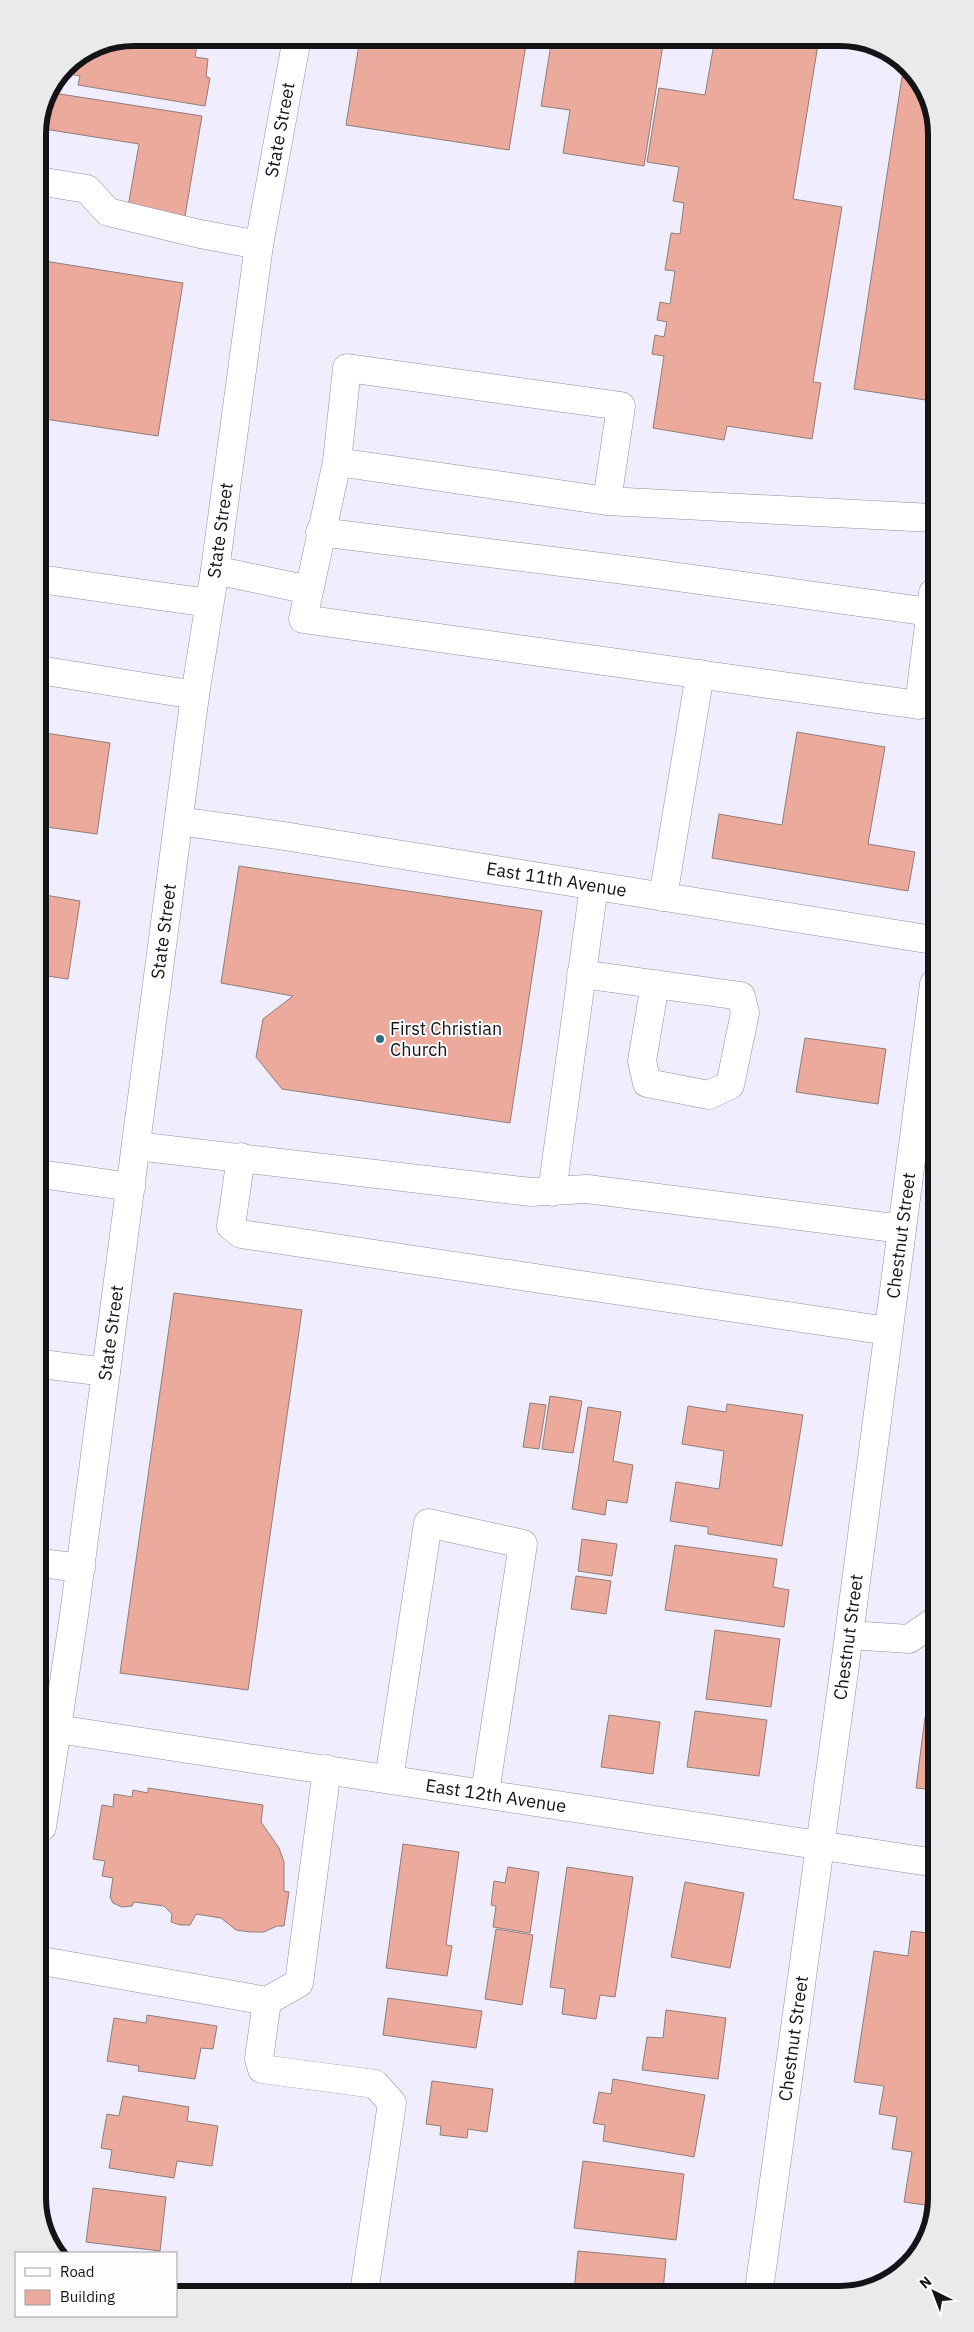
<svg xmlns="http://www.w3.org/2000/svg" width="974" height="2332" viewBox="0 0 974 2332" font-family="'IBM Plex Sans',sans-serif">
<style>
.building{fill:#ecaa9c;stroke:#8e7d79}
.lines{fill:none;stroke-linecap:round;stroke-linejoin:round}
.minor-casing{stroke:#918f9e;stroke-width:29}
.minor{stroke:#fff;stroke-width:28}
.poi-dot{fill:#2c6c80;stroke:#fdfdfd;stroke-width:2}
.labels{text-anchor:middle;stroke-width:4;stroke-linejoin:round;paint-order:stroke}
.street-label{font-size:18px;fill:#131318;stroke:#fdfdfd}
.poi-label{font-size:18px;fill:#131318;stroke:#fdfdfd;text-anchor:start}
.rim{fill:none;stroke:#131318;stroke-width:6}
</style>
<rect width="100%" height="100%" fill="#f0eefe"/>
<g class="building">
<path d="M 134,38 L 198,38 L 195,57 L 208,59 L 206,77 L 210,78 L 205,106 L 78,85 L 80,76 L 64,73 L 66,66 L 98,45 Z"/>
<path d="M 360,38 L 527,38 L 509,150 L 346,125 Z"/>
<path d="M 552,38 L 664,38 L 644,166 L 563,153 L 570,110 L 541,106 Z"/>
<path d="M 715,38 L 819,38 L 793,199 L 842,207 L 813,382 L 821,383 L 812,439 L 727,426 L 724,440 L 653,428 L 664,356 L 652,354 L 655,335 L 664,337 L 667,322 L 657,320 L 660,302 L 670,304 L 675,271 L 665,270 L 671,233 L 680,234 L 684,203 L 673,201 L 679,167 L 647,162 L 659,88 L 705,95 Z"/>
<path d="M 902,77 L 914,78 L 931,104 L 932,401 L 854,389 Z"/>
<path d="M 47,92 L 202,116 L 185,216 L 128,207 L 139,144 L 38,128 Z"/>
<path d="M 38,260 L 183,283 L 158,436 L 38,418 Z"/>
<path d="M 39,732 L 110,743 L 97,834 L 39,826 Z"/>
<path d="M 797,732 L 885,747 L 868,844 L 915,852 L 908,891 L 712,858 L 719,814 L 782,825 Z"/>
<path d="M 239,866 L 542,911 L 510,1123 L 282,1089 L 256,1057 L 263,1019 L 293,996 L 221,983 Z"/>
<path d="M 39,894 L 80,901 L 68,979 L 40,975 Z"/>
<path d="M 805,1038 L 886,1049 L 878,1104 L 796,1092 Z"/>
<path d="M 174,1293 L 302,1310 L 248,1690 L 120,1673 Z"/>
<path d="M 550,1396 L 582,1401 L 573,1453 L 542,1449 Z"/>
<path d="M 530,1403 L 546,1405 L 539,1449 L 523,1447 Z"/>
<path d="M 727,1404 L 803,1415 L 782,1546 L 708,1534 L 708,1527 L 670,1521 L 676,1482 L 719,1489 L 724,1451 L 682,1444 L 688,1406 L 726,1412 Z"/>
<path d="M 588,1407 L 621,1412 L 613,1461 L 633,1465 L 627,1503 L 607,1500 L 605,1515 L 572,1509 Z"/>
<path d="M 582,1539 L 617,1544 L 612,1576 L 578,1571 Z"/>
<path d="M 675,1545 L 777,1559 L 773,1587 L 789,1590 L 784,1627 L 665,1610 Z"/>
<path d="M 576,1576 L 611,1581 L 606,1614 L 571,1609 Z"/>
<path d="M 715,1630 L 780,1639 L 771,1707 L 706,1699 Z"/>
<path d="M 695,1711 L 767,1720 L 759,1776 L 687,1767 Z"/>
<path d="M 609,1715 L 660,1722 L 653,1774 L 601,1767 Z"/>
<path d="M 925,1717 L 935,1719 L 936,1790 L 916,1788 Z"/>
<path d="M 148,1788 L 263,1805 L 261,1822 L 279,1848 L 284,1862 L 284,1891 L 289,1892 L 284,1926 L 277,1926 L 264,1932 L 250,1932 L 236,1930 L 221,1918 L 196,1914 L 190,1925 L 180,1925 L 171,1922 L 172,1914 L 164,1906 L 134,1902 L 132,1906 L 122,1907 L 113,1903 L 110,1897 L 113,1878 L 102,1876 L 105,1861 L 93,1859 L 102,1805 L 113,1807 L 114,1794 L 132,1797 L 133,1790 L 148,1793 Z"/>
<path d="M 403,1844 L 459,1852 L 446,1945 L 452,1946 L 447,1976 L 386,1968 Z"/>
<path d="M 508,1867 L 539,1872 L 530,1933 L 493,1927 L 496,1906 L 491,1905 L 494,1881 L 505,1883 Z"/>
<path d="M 567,1867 L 633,1877 L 615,1997 L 600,1995 L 596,2019 L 562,2014 L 565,1989 L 550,1987 Z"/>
<path d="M 685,1882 L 744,1893 L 730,1968 L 671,1957 Z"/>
<path d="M 496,1929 L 533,1935 L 522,2005 L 485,1999 Z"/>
<path d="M 911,1931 L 936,1934 L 936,2198 L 919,2250 L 925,2205 L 904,2202 L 912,2152 L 892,2149 L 897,2117 L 879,2114 L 884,2086 L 854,2082 L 874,1951 L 908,1956 Z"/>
<path d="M 388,1998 L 482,2011 L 476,2048 L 383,2035 Z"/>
<path d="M 666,2010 L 726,2018 L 718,2079 L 642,2070 L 647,2037 L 663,2038 Z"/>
<path d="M 147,2015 L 217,2026 L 213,2049 L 201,2048 L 195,2079 L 138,2071 L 139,2066 L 107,2061 L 114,2018 L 146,2023 Z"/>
<path d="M 613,2079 L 705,2095 L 694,2157 L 603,2141 L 605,2125 L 593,2123 L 599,2092 L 611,2094 Z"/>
<path d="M 432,2081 L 493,2089 L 487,2132 L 468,2129 L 467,2138 L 440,2135 L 441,2126 L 426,2124 Z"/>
<path d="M 123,2096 L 189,2107 L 187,2121 L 218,2126 L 212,2166 L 177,2161 L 174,2178 L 109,2168 L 112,2150 L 101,2148 L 107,2114 L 119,2116 Z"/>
<path d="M 583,2161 L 684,2174 L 676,2240 L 574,2228 Z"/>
<path d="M 93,2188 L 166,2197 L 160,2251 L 86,2242 Z"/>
<path d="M 578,2251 L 666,2259 L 663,2291 L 574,2291 Z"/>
</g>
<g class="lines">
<defs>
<g id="minor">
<path d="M 38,181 L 87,189 L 108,212 L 200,234 L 259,245"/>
<path d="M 337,462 L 303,619 L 919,705 L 933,593"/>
<path d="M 607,501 L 621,406 L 347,368 L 337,462 L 607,501 L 932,518"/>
<path d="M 320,532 L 649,573 L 930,612"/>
<path d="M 215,570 L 309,590"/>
<path d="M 39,579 L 209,603"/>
<path d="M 39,670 L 195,695"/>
<path id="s1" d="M 179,821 L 284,836 L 933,940"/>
<path d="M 663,897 L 700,674"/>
<path d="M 581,974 L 741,996 L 745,1013 L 730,1085 L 709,1095 L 647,1083 L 642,1061 L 655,984"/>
<path d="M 136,1146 L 531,1192 L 587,1189 L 902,1229"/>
<path d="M 241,1157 L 231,1226 L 241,1234 L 888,1331"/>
<path d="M 40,1174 L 131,1187"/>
<path d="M 552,1192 L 594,886"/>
<path d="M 41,1364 L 106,1372"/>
<path d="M 41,1563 L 81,1568"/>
<path d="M 849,1635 L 909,1639 L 935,1621"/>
<path id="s2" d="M 57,1729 L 936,1863"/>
<path d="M 389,1779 L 428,1523 L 523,1544 L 485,1793"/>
<path id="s3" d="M 42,1827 L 74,1615 L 195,695 L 215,570 L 259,245 L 297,38"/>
<path d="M 42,1961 L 267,2001 L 299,1983 L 327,1769"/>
<path d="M 267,2001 L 259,2059 L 262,2069 L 375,2084 L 392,2103 L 364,2293"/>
<path id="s4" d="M 759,2290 L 849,1635 L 934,984"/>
</g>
</defs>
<use href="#minor" class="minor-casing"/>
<use href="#minor" class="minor"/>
</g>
<circle class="poi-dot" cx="380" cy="1039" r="5"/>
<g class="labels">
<g class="street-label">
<text dy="6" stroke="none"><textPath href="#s3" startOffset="1714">State Street</textPath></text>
<text dy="6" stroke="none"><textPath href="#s3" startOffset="1309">State Street</textPath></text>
<text dy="6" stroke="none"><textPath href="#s1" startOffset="382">East 11th Avenue</textPath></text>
<text dy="6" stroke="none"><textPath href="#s3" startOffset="904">State Street</textPath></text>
<text dy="6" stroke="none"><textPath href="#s4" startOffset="1064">Chestnut Street</textPath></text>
<text dy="6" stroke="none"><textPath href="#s3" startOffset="499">State Street</textPath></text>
<text dy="6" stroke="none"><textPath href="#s4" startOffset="659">Chestnut Street</textPath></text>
<text dy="6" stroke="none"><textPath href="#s2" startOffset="444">East 12th Avenue</textPath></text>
<text dy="6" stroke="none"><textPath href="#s4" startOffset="254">Chestnut Street</textPath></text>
</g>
<g class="poi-label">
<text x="390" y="1035">First Christian<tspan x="390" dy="21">Church</tspan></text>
</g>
</g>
<path d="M0 0H974V2332H0ZM134 46H840A88 88 0 0 1 928 134V2198A88 88 0 0 1 840 2286H134A88 88 0 0 1 46 2198V134A88 88 0 0 1 134 46Z" fill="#eaeaeb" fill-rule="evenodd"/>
<path class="rim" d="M134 46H840A88 88 0 0 1 928 134V2198A88 88 0 0 1 840 2286H134A88 88 0 0 1 46 2198V134A88 88 0 0 1 134 46Z"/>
<rect x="15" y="2252" width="162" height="65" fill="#fdfdfd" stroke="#9f9fa1"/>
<rect x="25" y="2268" width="25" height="8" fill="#ffffff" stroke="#9f9fa1"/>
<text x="60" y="2277" font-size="15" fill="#131318">Road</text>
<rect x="25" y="2290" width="25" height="15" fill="#ecaa9c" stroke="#9f9fa1"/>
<text x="60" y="2302" font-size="15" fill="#131318">Building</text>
<g transform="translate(934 2292) rotate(318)" stroke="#fdfdfd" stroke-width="4" paint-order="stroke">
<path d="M0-4L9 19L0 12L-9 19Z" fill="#131318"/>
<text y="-8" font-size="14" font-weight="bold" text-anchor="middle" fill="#131318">N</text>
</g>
</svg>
